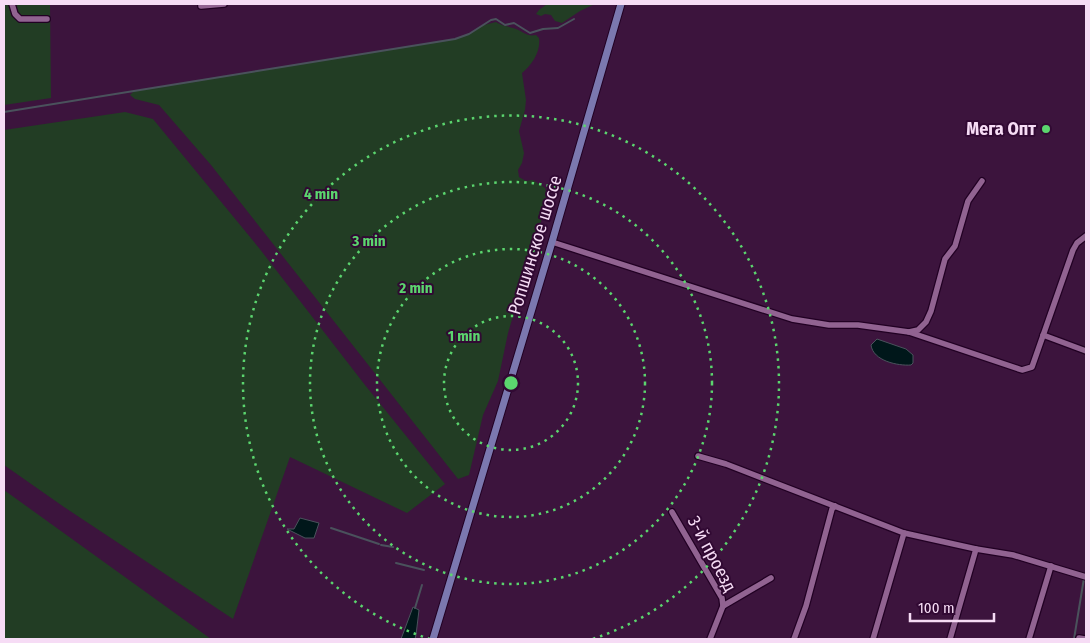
<svg xmlns="http://www.w3.org/2000/svg" width="1090" height="643" viewBox="0 0 1090 643" font-family="'Fira Sans Condensed',sans-serif">
<style>
.green{fill:#223d24}
.water{fill:#00171a;stroke:#4a525c}
.lines{fill:none;stroke-linecap:round;stroke-linejoin:round}
.stream{stroke:#4a525c;stroke-width:2}
.minor-casing{stroke:#210023;stroke-width:8}
.major-casing{stroke:#210023;stroke-width:9}
.minor{stroke:#916391;stroke-width:5.5}
.major{stroke:#7b78af;stroke-width:7}
.ring{fill:none;stroke:#5bd56e;stroke-width:2.5;stroke-dasharray:2.5 5}
.poi-dot{fill:#5bd56e;stroke:#310933;stroke-width:2}
.labels{text-anchor:middle;stroke-width:4;stroke-linejoin:round;paint-order:stroke}
.poi-label{font-size:18px;font-weight:bold;fill:#f6dcf5;stroke:#310933;text-anchor:end}
.street-label{font-size:18px;fill:#f6dcf5;stroke:#310933}
.centre{fill:#5bd56e;stroke:#310933;stroke-width:2.5}
.ring-label{font-size:15px;text-anchor:middle;font-weight:bold;fill:#5bd56e;stroke:#310933;stroke-width:4;stroke-linejoin:round;paint-order:stroke}
</style>
<rect width="100%" height="100%" fill="#3c143d"/>
<g class="green">
<path d="M 4,4 L 50,4 L 51,98 L 4,105 Z"/>
<path d="M 547,4 L 595,4 L 580,11 L 562,23 L 555,21 L 551,15 L 545,14 L 541,16 L 536,14 L 539,10 Z"/>
<path d="M 496,22 C 504,27 509,26 516,29 C 524,32 527,37 536,35 L 539,38 C 541,51 532,65 522,73 L 526,100 L 525,110 L 519,131 L 524,153 L 522,163 L 518,170 L 519,177 L 526,181 L 533,180 L 545,188 L 548,198 L 508,333 L 498,381 L 483,415 L 469,475 L 458,479 L 211,165 L 159,105 L 135,99 L 130,95 L 134,91 L 455,39 L 469,34 L 484,25 Z"/>
<path d="M 125,112 L 153,119 L 259,248 L 365,385 L 445,484 L 407,513 L 290,457 L 233,619 L 64,507 L 4,465 L 4,130 Z"/>
<path d="M 4,490 L 211,639 L 4,639 Z"/>
</g>
<g class="water">
<path d="M 877,339 L 906,349 L 913,355 L 913,363 L 911,365 C 898,366 873,361 871,345 Z"/>
<path d="M 300,518 L 319,523 L 314,538 L 305,538 L 287,529 L 294,529 Z"/>
<path d="M 413,607 L 419,610 L 416,635 L 415,639 L 401,639 Z"/>
</g>
<g class="lines">
<g class="stream">
<path d="M 4,112 L 455,39 L 469,34 L 491,20 L 496,19 L 505,25 L 514,23 L 530,33 L 543,29 L 558,28 L 574,19"/>
<path d="M 331,528 L 379,544"/>
<path d="M 381,545 L 393,547"/>
<path d="M 396,563 L 424,570"/>
<path d="M 415,608 L 422,585"/>
<path d="M 1074,639 L 1084,578"/>
</g>
<defs>
<g id="minor">
<path d="M 12,4 L 15,14 L 20,19 L 47,19"/>
<path d="M 201,4 L 201,6 L 224,4"/>
<path d="M 552,242 L 792,319 L 829,325 L 858,325 L 909,332 L 1022,370 L 1032,367 L 1073,250 L 1077,243 L 1086,236"/>
<path d="M 909,332 L 918,330 L 926,322 L 931,311 L 945,259 L 955,246 L 968,201 L 982,181"/>
<path d="M 1043,335 L 1086,351"/>
<path d="M 698,456 L 726,464 L 904,533 L 976,549 L 1013,555 L 1086,577"/>
<path d="M 672,512 L 722,598 L 723,606 L 710,639"/>
<path d="M 723,606 L 771,578"/>
<path d="M 1079,638 L 1085,639"/>
<path d="M 794,639 L 806,606 L 832,509 L 835,506"/>
<path d="M 873,639 L 904,533"/>
<path d="M 950,639 L 976,549"/>
<path d="M 1029,639 L 1051,566"/>
</g>
<path id="major" d="M 433,639 L 552,242 L 621,4"/>
</defs>
<use href="#minor" class="minor-casing"/>
<use href="#major" class="major-casing"/>
<use href="#minor" class="minor"/>
<use href="#major" class="major"/>
</g>
<g class="ring">
<circle cx="511" cy="383" r="67"/>
<circle cx="511" cy="383" r="134"/>
<circle cx="511" cy="383" r="201"/>
<path d="M430 639A268 268 0 1 1 592 639"/>
</g>
<circle class="poi-dot" cx="1046" cy="129" r="5"/>
<g class="labels">
<g class="poi-label">
<text x="1036" y="135">Мега Опт</text>
</g>
<g class="street-label">
<text transform="translate(535 245) rotate(-73)" y="6">Ропшинское шоссе</text>
<text transform="translate(712 554) rotate(62)" y="6">3-й проезд</text>
</g>
</g>
<circle cx="511" cy="383" r="8" class="centre"/>
<g class="ring-label">
<text x="321" y="199">4 min</text>
<text x="369" y="246">3 min</text>
<text x="416" y="293">2 min</text>
<text x="464" y="341">1 min</text>
</g>
<rect width="1090" height="643" fill="none" stroke="#f6dcf5" stroke-width="10"/>
<path d="M910 613v8h84v-8" fill="none" stroke="#f6dcf5" stroke-width="2.5"/>
<text x="918" y="613" font-size="15" fill="#f6dcf5" stroke="#310933" stroke-width="4" paint-order="stroke">100 m</text>
</svg>
